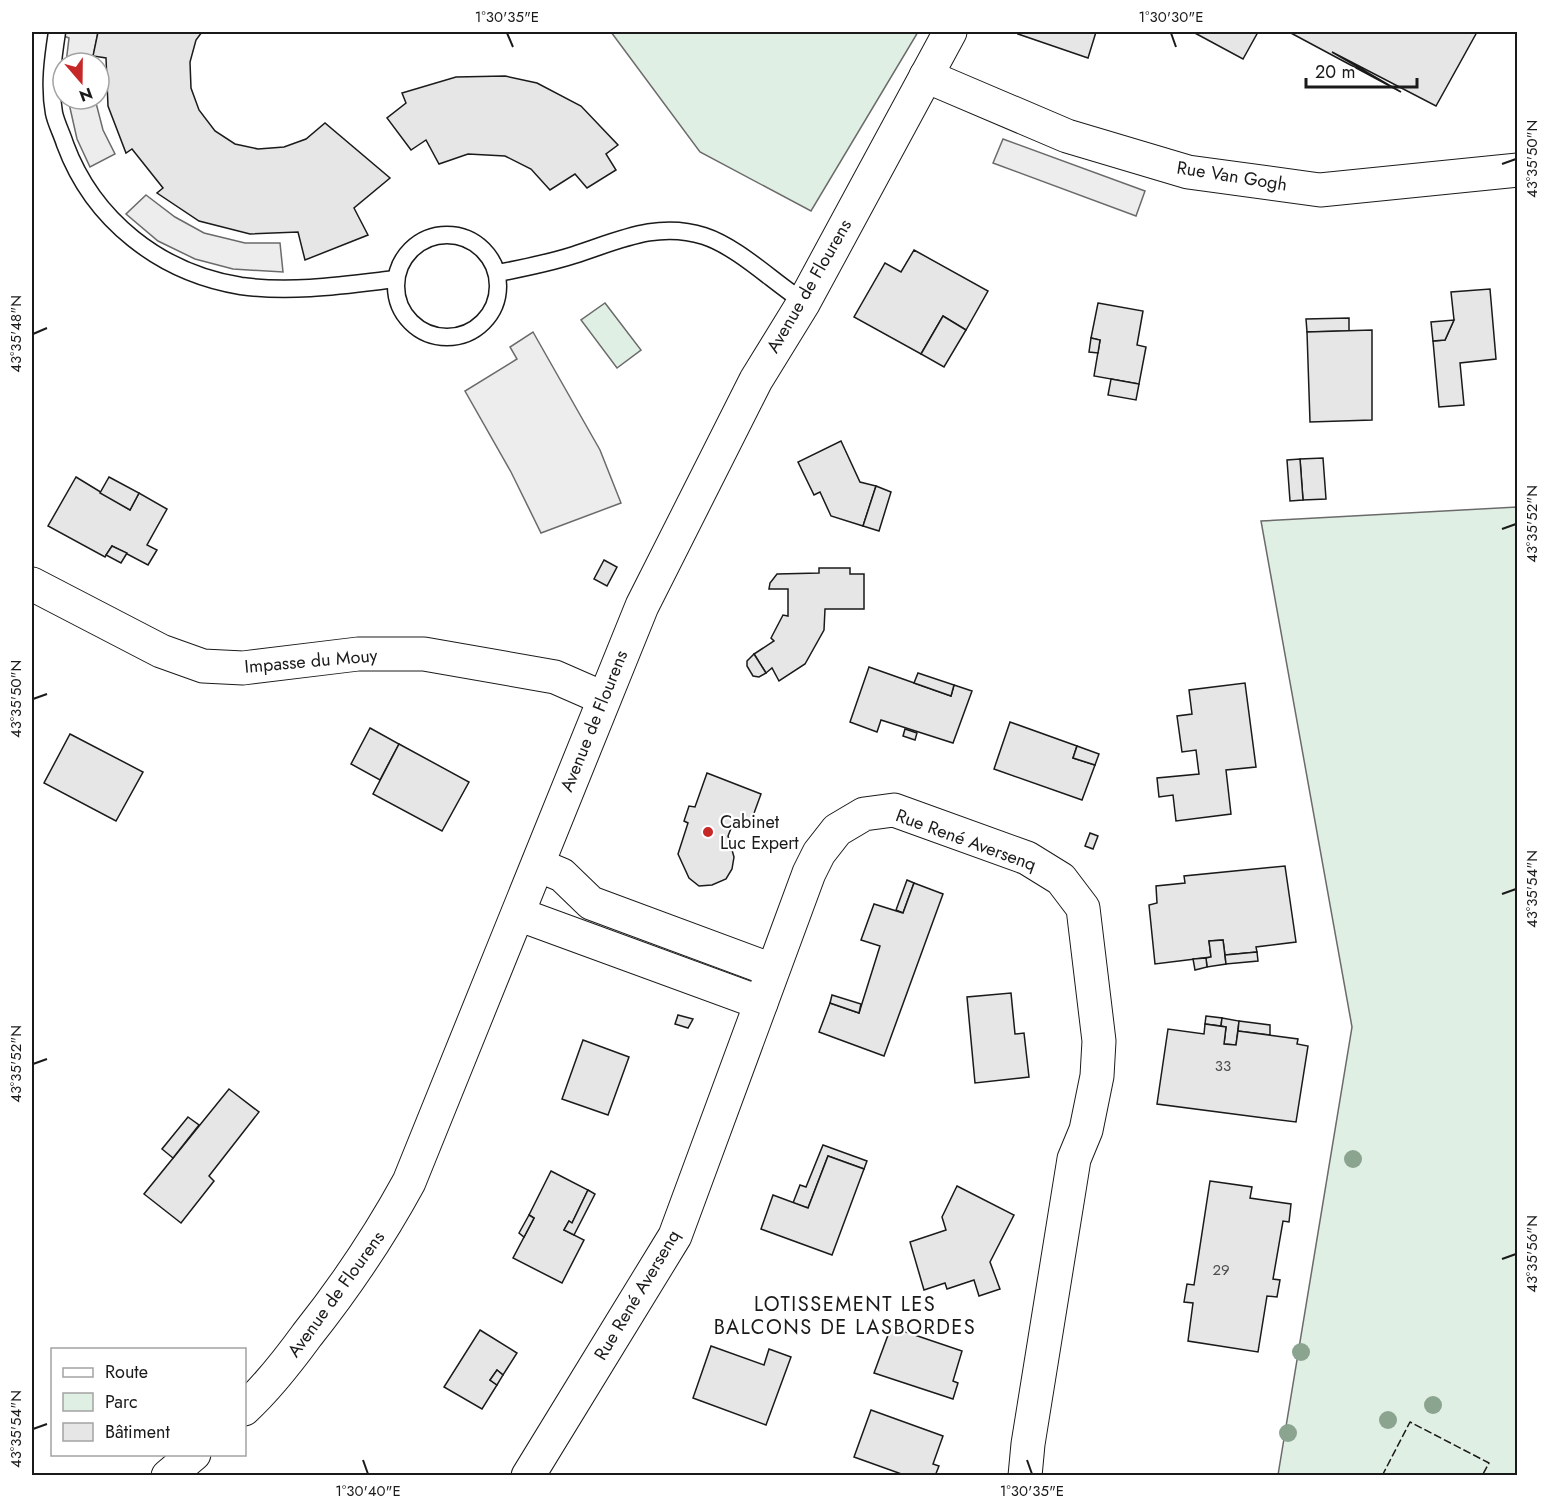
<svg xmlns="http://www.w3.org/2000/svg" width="1549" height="1507" viewBox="0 0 1549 1507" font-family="Jost,sans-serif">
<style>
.green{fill:#e0efe3;stroke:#6a6a6a;stroke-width:1.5}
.parking{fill:#ededed;stroke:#6a6a6a;stroke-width:1.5}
.building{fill:#e6e6e6;stroke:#1a1a1a;stroke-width:1.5}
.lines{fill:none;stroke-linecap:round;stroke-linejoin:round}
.service-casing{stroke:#1a1a1a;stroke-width:19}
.minor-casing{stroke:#1a1a1a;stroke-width:35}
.tertiary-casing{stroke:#1a1a1a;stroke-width:35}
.service{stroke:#fff;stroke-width:16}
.minor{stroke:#fff;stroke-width:33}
.tertiary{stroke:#fff;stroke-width:33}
.fence{stroke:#1a1a1a;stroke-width:1.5;stroke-dasharray:8 3;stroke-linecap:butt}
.tree{fill:#8aa48f}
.ticks{fill:none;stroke:#1a1a1a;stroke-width:2}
.poi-dot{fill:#c62828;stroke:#fff;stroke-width:2}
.labels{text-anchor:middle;stroke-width:4.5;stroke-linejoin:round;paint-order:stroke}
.number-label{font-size:15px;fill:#4d4d4d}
.street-label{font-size:18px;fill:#1a1a1a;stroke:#fff}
.poi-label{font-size:18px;fill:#1a1a1a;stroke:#fff;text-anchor:start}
.neighbourhood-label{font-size:20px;letter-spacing:1.5px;fill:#1a1a1a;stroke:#fff}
.neatline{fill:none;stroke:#1a1a1a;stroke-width:2}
.ticks-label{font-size:15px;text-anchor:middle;fill:#1a1a1a}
</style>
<rect width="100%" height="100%" fill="#fff"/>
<g class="green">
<path d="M 611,32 L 918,32 L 811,211 L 700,152 Z"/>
<path d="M 605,303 L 641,350 L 617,368 L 581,320 Z"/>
<path d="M 1517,507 L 1517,1475 L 1278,1475 L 1352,1027 L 1261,521 Z"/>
</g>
<g class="parking">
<path d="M 54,32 L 98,32 L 92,63 L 66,63 L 69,38 Z"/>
<path d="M 68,99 L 95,99 L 103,130 L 115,154 L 90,167 L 77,139 Z"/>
<path d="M 1003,139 L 1145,191 L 1136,216 L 993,163 Z"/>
<path d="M 146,195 L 175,217 L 204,233 L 245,243 L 280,243 L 283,272 L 233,269 L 195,259 L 158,241 L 126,214 Z"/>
<path d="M 533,332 L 600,450 L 621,503 L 541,533 L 511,472 L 465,391 L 517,359 L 510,347 Z"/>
</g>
<g class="building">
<path d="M 98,32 L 202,32 L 196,40 L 190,62 L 191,88 L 199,110 L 215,131 L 235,144 L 258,149 L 284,147 L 306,139 L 325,123 L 390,178 L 354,208 L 368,235 L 305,260 L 298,232 L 250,234 L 199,221 L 157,193 L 163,188 L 132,149 L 126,153 L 108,106 L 106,58 L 93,56 Z"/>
<path d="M 1019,32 L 1096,32 L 1088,58 L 1018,34 Z"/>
<path d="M 1193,32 L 1258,32 L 1243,59 Z"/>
<path d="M 1289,32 L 1477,32 L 1436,106 L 1332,52 L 1401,92 Z"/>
<path d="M 505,76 L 537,83 L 581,106 L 618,145 L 606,154 L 616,170 L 587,188 L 575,174 L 550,190 L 531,169 L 505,156 L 468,154 L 439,164 L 426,140 L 411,150 L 387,118 L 406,103 L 402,93 L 456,77 Z"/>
<path d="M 914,250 L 988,291 L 966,330 L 943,316 L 921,354 L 854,317 L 885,263 L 901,272 Z"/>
<path d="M 1490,289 L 1496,359 L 1460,363 L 1464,405 L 1439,407 L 1433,341 L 1445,340 L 1454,320 L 1451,292 Z"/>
<path d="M 1098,303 L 1143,311 L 1137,345 L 1146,347 L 1139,384 L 1094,376 L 1100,340 L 1091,338 Z"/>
<path d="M 943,316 L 966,330 L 944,367 L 921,354 Z"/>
<path d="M 1349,318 L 1349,331 L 1307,332 L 1306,319 Z"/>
<path d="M 1454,320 L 1445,340 L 1433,341 L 1431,322 Z"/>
<path d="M 1372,330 L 1372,420 L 1310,422 L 1307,332 Z"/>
<path d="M 1091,338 L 1100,340 L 1098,353 L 1089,352 Z"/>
<path d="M 1111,379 L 1139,384 L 1136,400 L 1108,395 Z"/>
<path d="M 841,441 L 860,482 L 876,486 L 863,526 L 831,516 L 820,492 L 814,495 L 798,462 Z"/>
<path d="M 1323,458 L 1326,499 L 1303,500 L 1300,459 Z"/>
<path d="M 1300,459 L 1303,500 L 1290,501 L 1287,460 Z"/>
<path d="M 76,477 L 130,510 L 139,493 L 167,509 L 147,545 L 157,550 L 148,565 L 112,546 L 105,557 L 48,526 Z"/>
<path d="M 109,477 L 139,493 L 130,510 L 100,493 Z"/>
<path d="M 876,486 L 891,492 L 879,531 L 863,526 Z"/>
<path d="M 112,546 L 127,553 L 121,563 L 106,555 Z"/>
<path d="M 604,560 L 617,567 L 607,586 L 594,579 Z"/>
<path d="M 819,568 L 850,568 L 850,574 L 864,574 L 864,609 L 825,609 L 824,630 L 805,664 L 779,681 L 772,668 L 766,673 L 754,654 L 774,641 L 771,638 L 783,615 L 788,616 L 788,589 L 769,589 L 770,583 L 777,574 L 819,573 Z"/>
<path d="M 754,654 L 766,673 L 759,677 L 753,676 L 747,666 L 747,661 Z"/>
<path d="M 869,667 L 951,696 L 954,685 L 972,691 L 953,743 L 881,720 L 877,732 L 850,722 Z"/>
<path d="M 918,673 L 954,685 L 951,696 L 914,683 Z"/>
<path d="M 1245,683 L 1256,767 L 1226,770 L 1231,814 L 1176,821 L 1173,795 L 1159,797 L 1157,778 L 1199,774 L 1196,750 L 1182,752 L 1177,716 L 1192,714 L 1189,690 Z"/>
<path d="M 1010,722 L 1077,746 L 1073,758 L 1095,765 L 1082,800 L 994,769 Z"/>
<path d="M 370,728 L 399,744 L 380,780 L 351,764 Z"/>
<path d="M 905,729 L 917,733 L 915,740 L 903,736 Z"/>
<path d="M 70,734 L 143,772 L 116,821 L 44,783 Z"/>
<path d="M 399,744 L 469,782 L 442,831 L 373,794 Z"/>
<path d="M 1077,746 L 1099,754 L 1095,765 L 1073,758 Z"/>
<path d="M 707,773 L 761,794 L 749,827 L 734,821 L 728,836 L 734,857 L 732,869 L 726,879 L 712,885 L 699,886 L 689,878 L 678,854 L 688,823 L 684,821 L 689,806 L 695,807 Z"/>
<path d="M 1090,833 L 1098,836 L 1093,849 L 1085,846 Z"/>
<path d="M 1285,866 L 1296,942 L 1256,947 L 1257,952 L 1225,955 L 1223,940 L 1209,941 L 1211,957 L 1155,964 L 1149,905 L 1157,903 L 1156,886 L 1185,883 L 1184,876 Z"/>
<path d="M 907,880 L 914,883 L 903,913 L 896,910 Z"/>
<path d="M 914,883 L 943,894 L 884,1056 L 819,1032 L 830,1003 L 859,1013 L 880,946 L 861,940 L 874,904 L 903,913 Z"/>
<path d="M 1223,940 L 1226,964 L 1207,967 L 1206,958 L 1211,957 L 1209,941 Z"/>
<path d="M 1257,952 L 1258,961 L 1226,964 L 1225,955 Z"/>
<path d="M 1206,958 L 1207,967 L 1195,970 L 1193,959 Z"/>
<path d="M 1011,993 L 1015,1034 L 1024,1033 L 1029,1077 L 975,1083 L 967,997 Z"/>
<path d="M 832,995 L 861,1004 L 859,1013 L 830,1003 Z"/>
<path d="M 678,1015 L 693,1019 L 688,1028 L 675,1024 Z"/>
<path d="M 1206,1016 L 1222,1018 L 1221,1026 L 1205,1024 Z"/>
<path d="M 1222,1018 L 1239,1021 L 1236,1045 L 1224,1044 L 1226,1027 L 1221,1026 Z"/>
<path d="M 1239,1021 L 1270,1025 L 1270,1035 L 1238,1031 Z"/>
<path d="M 1205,1024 L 1226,1027 L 1224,1044 L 1236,1045 L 1238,1031 L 1298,1039 L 1297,1044 L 1308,1046 L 1296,1122 L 1157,1104 L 1168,1029 L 1204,1034 Z"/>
<path d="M 583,1040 L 629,1057 L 608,1115 L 562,1099 Z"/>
<path d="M 229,1089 L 259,1112 L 209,1176 L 214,1181 L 181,1223 L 144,1194 Z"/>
<path d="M 188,1117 L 199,1125 L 173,1158 L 162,1149 Z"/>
<path d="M 823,1145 L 867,1161 L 864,1169 L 828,1156 L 808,1208 L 793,1203 L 800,1185 L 806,1187 Z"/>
<path d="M 828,1156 L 864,1169 L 832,1255 L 761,1229 L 773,1195 L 808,1208 Z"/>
<path d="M 551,1171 L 588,1190 L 572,1223 L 569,1221 L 564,1230 L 584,1240 L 562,1283 L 513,1258 L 534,1218 L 529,1215 Z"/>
<path d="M 1210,1181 L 1252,1187 L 1250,1198 L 1291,1204 L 1289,1222 L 1283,1221 L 1273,1279 L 1280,1280 L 1277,1297 L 1267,1296 L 1258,1352 L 1188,1341 L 1193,1303 L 1184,1302 L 1187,1284 L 1194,1285 Z"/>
<path d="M 957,1186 L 1014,1215 L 990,1262 L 1000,1289 L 979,1296 L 974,1280 L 947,1289 L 945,1283 L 924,1290 L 910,1242 L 946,1230 L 942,1217 Z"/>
<path d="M 588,1190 L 595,1194 L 574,1235 L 564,1230 L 569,1221 L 572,1223 Z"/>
<path d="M 529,1215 L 534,1218 L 524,1237 L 519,1233 Z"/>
<path d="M 891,1327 L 962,1351 L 953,1381 L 958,1383 L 953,1399 L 874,1373 Z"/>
<path d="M 480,1330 L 517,1353 L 503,1375 L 497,1370 L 490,1380 L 497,1385 L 482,1409 L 444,1387 Z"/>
<path d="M 711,1346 L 764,1365 L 769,1349 L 791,1357 L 766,1425 L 693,1398 Z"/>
<path d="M 497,1370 L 503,1375 L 497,1385 L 490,1380 Z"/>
<path d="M 871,1410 L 943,1436 L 933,1464 L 939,1466 L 935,1476 L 907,1476 L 854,1457 Z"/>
</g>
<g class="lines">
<defs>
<g id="service">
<path d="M 57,32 C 53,58 49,86 54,113 C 56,123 62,134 65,144 C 93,220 160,273 241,286 C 292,293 345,285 396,279"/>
<circle cx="447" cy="286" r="51"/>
<path d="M 498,273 C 524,268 549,263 574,255 C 618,241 657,221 704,236 C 738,247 773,282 804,302"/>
</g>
<g id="minor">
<path d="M 926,76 L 1067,136 L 1188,172 L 1320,190 L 1518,170"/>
<path d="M 32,584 L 161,651 L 203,666 L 243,668 L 358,654 L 424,654 L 555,677 L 603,698"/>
<path d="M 538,865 L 562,875 L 591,903 L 772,970"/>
<path d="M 518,914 L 761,1003"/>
<path d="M 528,1476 L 675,1236 L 809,873 L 819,853 L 837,830 L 864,814 L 894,810 L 1027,858 L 1061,879 L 1083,908 L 1099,1041 L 1097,1076 L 1086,1130 L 1074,1159 L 1028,1444 L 1025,1476"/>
</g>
<g id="tertiary">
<path d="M 244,1409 C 268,1387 288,1361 307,1335 C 346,1286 379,1237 409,1182 L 642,606 L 756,380 L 804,302 L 950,32"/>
<path d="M 168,1476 L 194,1454"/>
</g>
</defs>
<use href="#service" class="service-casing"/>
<use href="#minor" class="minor-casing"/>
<use href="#tertiary" class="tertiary-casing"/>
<use href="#service" class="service"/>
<use href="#minor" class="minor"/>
<use href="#tertiary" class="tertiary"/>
<path class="fence" d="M 1382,1476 L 1410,1422 L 1489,1463 L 1482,1476"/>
</g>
<g class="tree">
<circle cx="1353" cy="1159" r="9"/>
<circle cx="1301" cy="1352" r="9"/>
<circle cx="1433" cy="1405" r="9"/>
<circle cx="1388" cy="1420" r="9"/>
<circle cx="1288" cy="1433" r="9"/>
</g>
<path class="ticks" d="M 507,33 L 513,47M 1171,33 L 1176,47M 1502,164 L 1516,159M 33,334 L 47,328M 1502,529 L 1516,524M 33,699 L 47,694M 1502,894 L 1516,889M 33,1064 L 47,1059M 1502,1259 L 1516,1254M 33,1429 L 47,1424M 363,1460 L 368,1474M 1027,1460 L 1032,1474"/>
<circle class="poi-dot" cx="708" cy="832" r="6"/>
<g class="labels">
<g class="number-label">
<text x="1223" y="1071">33</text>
<text x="1221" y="1275">29</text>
</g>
<g class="street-label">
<text transform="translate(1232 176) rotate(9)" y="6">Rue Van Gogh</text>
<text transform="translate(809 286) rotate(-60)" y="6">Avenue de Flourens</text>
<text transform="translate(311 661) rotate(-5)" y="6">Impasse du Mouy</text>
<text transform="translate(594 721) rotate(-68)" y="6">Avenue de Flourens</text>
<text transform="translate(966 840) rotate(20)" y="6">Rue René Aversenq</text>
<text transform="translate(336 1294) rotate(-54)" y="6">Avenue de Flourens</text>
<text transform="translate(637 1295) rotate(-59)" y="6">Rue René Aversenq</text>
</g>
<g class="poi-label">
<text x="720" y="828">Cabinet<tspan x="720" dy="21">Luc Expert</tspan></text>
</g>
<g class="neighbourhood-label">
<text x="845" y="1311">LOTISSEMENT LES<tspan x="845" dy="23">BALCONS DE LASBORDES</tspan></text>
</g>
</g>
<rect width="1549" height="1507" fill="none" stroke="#ffffff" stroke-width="66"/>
<rect x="51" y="1348" width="195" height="108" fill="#ffffff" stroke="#a3a3a3" stroke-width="1.5"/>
<rect x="63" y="1368" width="30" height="9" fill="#ffffff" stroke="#a3a3a3" stroke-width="1.5"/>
<text x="105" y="1378" font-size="18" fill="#1a1a1a">Route</text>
<rect x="63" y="1393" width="30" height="18" fill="#e0efe3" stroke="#a3a3a3" stroke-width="1.5"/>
<text x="105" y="1408" font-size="18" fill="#1a1a1a">Parc</text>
<rect x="63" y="1423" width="30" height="18" fill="#e6e6e6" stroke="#a3a3a3" stroke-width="1.5"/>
<text x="105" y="1438" font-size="18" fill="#1a1a1a">Bâtiment</text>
<g transform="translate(81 81) rotate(160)"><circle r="28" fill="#ffffff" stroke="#a3a3a3" stroke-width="1.5"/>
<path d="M0-4.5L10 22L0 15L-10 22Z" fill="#c62828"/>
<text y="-9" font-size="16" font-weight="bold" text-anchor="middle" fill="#1a1a1a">N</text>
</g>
<path d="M1306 78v9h111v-9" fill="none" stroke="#1a1a1a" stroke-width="3"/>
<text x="1315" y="78" font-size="18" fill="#1a1a1a" stroke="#ffffff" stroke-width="4.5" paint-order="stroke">20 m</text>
<rect x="33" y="33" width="1483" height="1441" class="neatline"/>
<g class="ticks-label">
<text x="507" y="22">1°30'35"E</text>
<text x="1171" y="22">1°30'30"E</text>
<text transform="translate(1532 159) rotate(-90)" y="5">43°35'50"N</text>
<text transform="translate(16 334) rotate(-90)" y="5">43°35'48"N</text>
<text transform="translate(1532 524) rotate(-90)" y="5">43°35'52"N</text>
<text transform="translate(16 699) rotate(-90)" y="5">43°35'50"N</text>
<text transform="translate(1532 889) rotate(-90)" y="5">43°35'54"N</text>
<text transform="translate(16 1064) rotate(-90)" y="5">43°35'52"N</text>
<text transform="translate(1532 1254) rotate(-90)" y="5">43°35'56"N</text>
<text transform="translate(16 1429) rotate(-90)" y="5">43°35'54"N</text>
<text x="368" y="1496">1°30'40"E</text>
<text x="1032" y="1496">1°30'35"E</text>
</g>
</svg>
